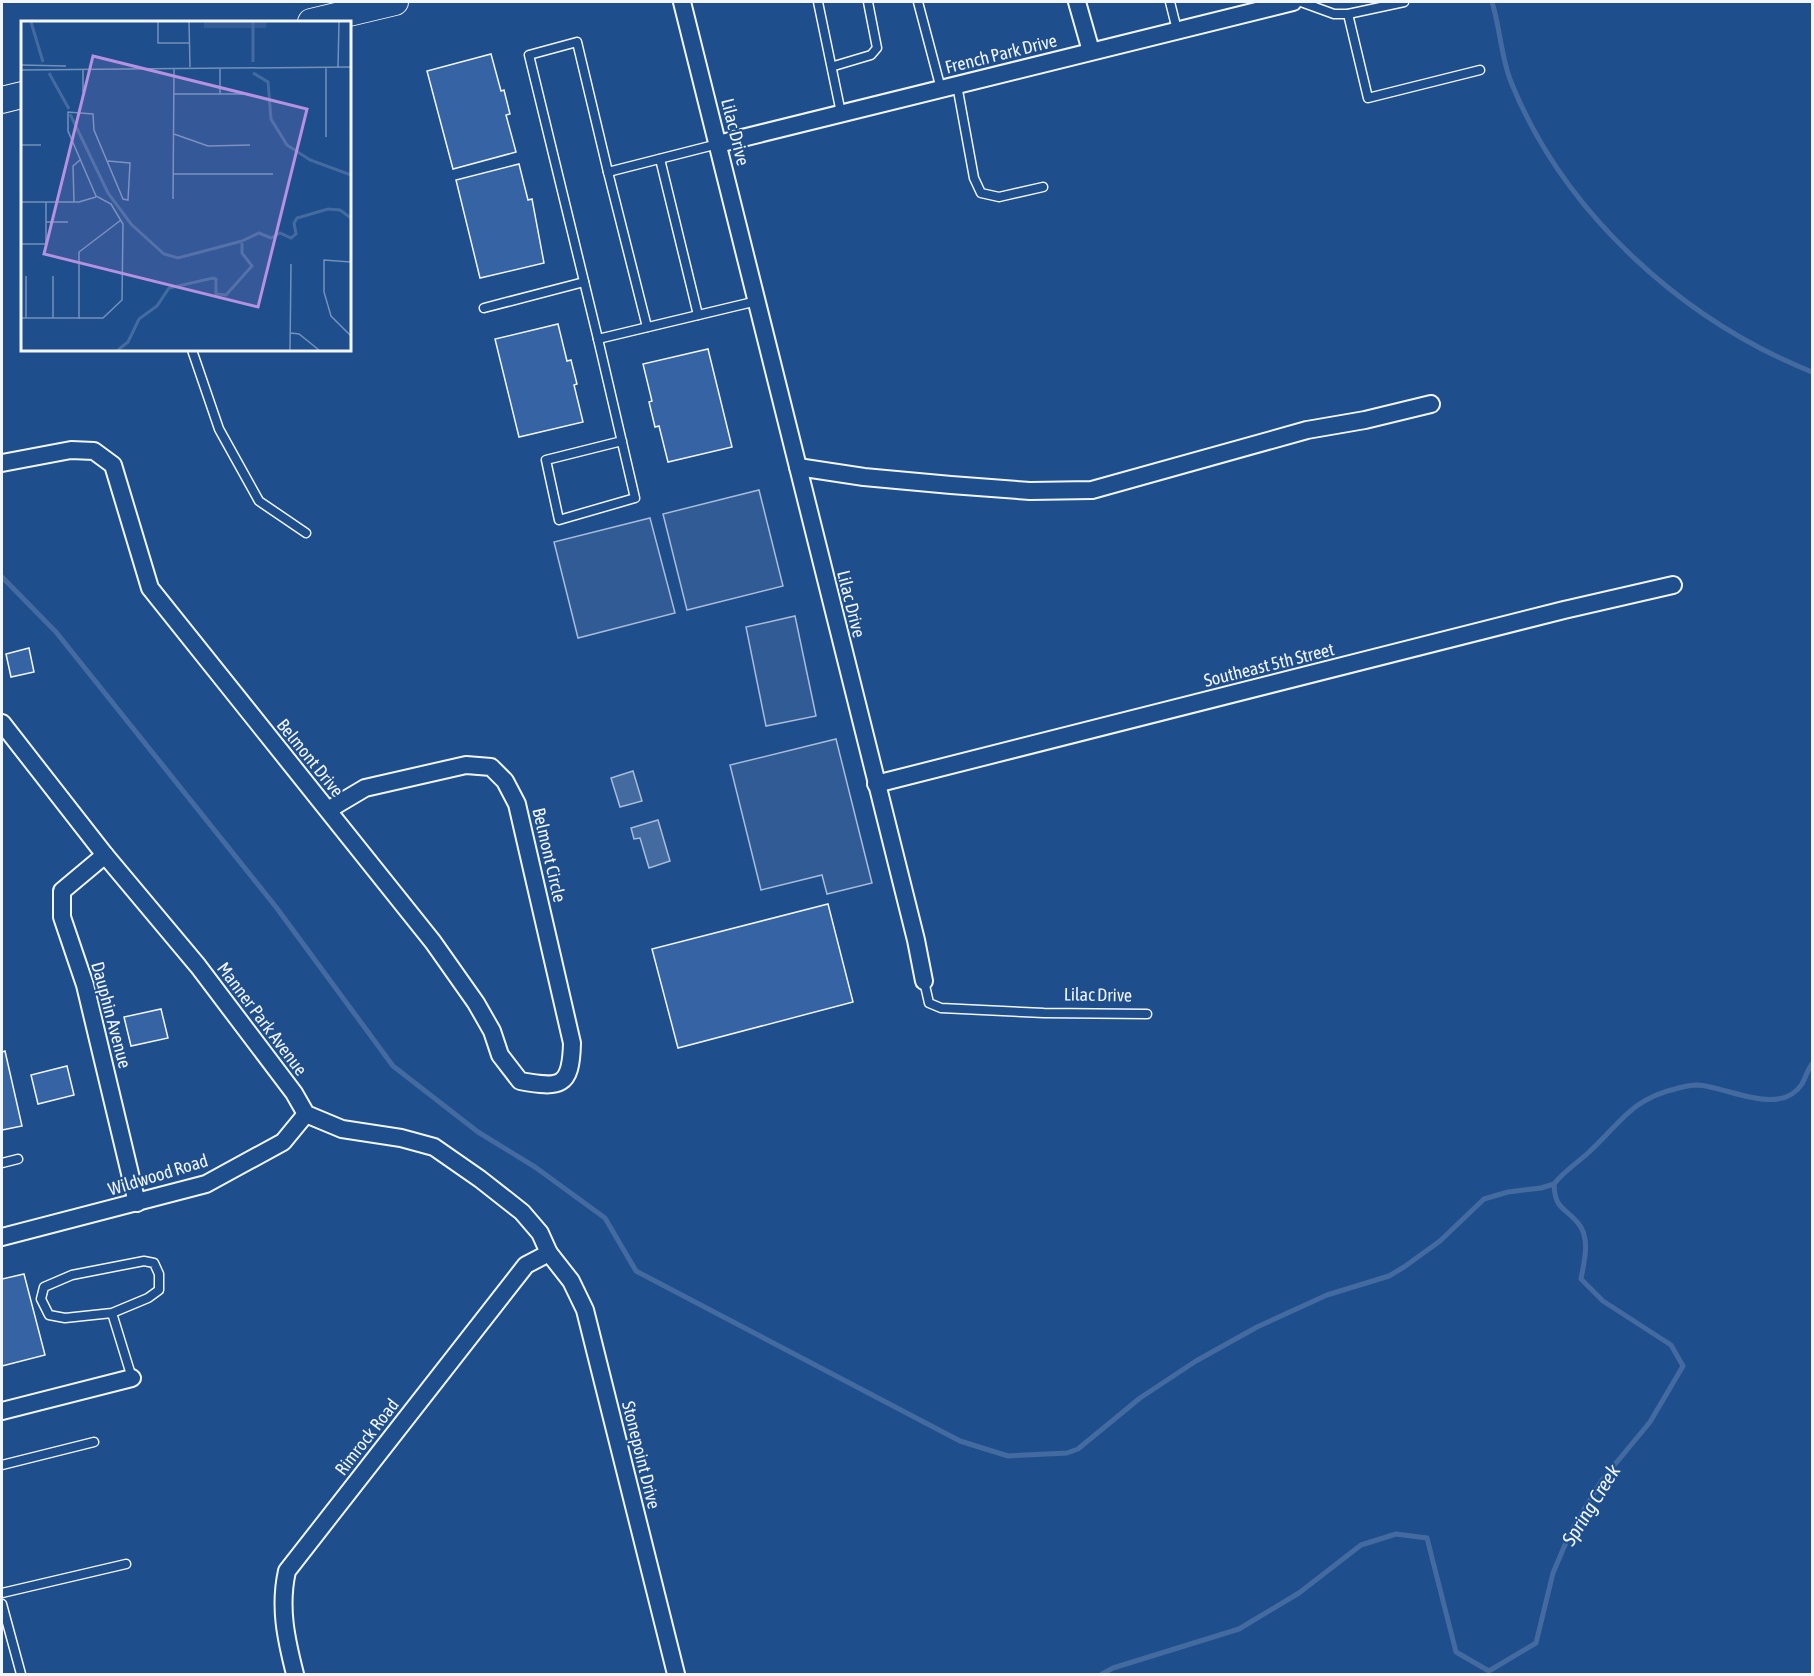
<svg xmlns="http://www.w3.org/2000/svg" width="1814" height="1676" viewBox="0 0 1814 1676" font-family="'Asap Condensed',sans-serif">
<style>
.built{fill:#305b95;stroke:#a8bbd7;stroke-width:1.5}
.water{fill:#446ba0;stroke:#a8bbd7;stroke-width:1.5}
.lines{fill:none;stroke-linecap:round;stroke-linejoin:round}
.stream{stroke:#446ba0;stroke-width:5}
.building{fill:#3563a3;stroke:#f2f6ff;stroke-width:1.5}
.lane-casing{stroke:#f2f6ff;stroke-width:11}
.street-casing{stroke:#f2f6ff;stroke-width:20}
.primary-casing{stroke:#f2f6ff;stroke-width:28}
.lane{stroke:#1f4e8c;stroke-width:8}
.street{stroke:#1f4e8c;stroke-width:16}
.primary{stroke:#1f4e8c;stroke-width:26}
.labels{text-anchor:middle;stroke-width:4.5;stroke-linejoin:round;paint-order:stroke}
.street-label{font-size:18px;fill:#f2f6ff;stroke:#1f4e8c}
.water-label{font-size:20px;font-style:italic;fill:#f2f6ff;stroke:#1f4e8c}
.inset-river{fill:none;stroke:#446ba0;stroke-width:3}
.inset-road{fill:none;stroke:#7391ba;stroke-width:1.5}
.view{fill:#b691df;fill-opacity:0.15;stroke:#b691df;stroke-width:3}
.inset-edge{fill:none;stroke:#f2f6ff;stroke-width:3}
</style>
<rect width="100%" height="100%" fill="#1f4e8c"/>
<g class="built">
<path d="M 759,490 L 783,586 L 687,610 L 663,514 Z"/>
<path d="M 650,518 L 675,613 L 578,638 L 554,542 Z"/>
<path d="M 795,616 L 816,716 L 766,726 L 746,627 Z"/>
<path d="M 836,739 L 872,883 L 827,894 L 822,875 L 761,890 L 730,765 Z"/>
</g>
<g class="water">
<path d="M 633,771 L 642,801 L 620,807 L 611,778 Z"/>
<path d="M 658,820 L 670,861 L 649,868 L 640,838 L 634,839 L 631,828 Z"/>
</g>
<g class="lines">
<g class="stream">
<path d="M 1492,2 C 1500,27 1501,57 1511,82 C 1564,213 1682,320 1812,372"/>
<path d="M 2,577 L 56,632 L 276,907 L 393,1066 L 478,1132 L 535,1167 L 605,1218 L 636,1271 L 960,1441 L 1008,1456 L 1067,1453 L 1078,1449 L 1140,1398 L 1196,1361 L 1257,1327 L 1327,1295 L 1389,1276 L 1404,1267 L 1440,1241 L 1484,1199 L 1508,1192 L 1541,1188 L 1554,1184"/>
<path d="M 1102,1674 L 1113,1668 L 1239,1629 L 1299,1593 L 1361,1545 L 1396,1534 L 1427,1538 L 1456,1652 L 1489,1671 L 1536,1643 L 1553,1573 L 1570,1533 L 1602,1480 L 1650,1422 L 1683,1366 L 1671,1345 L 1603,1301 L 1581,1279 C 1584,1262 1591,1238 1578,1223 C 1564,1206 1555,1210 1554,1184 C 1564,1171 1576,1164 1588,1153 C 1618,1126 1631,1099 1675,1089 C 1682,1087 1690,1085 1697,1085 C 1726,1086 1780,1118 1802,1084 C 1806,1077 1807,1071 1812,1064"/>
</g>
</g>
<g class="building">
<path d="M 491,54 L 501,91 L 504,90 L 510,114 L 506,115 L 516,152 L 453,169 L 427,71 Z"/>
<path d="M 519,164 L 528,200 L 532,199 L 544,263 L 480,278 L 456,180 Z"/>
<path d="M 558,324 L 567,361 L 571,360 L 577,384 L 574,385 L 583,422 L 519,437 L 495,339 Z"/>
<path d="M 708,349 L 732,447 L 668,462 L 659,426 L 655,427 L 649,402 L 652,401 L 643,364 Z"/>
<path d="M 29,648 L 34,672 L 11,677 L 6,654 Z"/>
<path d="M 828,904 L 853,1002 L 678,1048 L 652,949 Z"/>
<path d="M 161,1009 L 168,1038 L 131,1046 L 124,1017 Z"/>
<path d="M 5,1051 L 22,1126 L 2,1130 L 2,1052 Z"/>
<path d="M 67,1066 L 74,1095 L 38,1104 L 31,1075 Z"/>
<path d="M 24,1274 L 45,1355 L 2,1366 L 2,1279 Z"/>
</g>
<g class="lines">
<defs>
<g id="lane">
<path d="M 818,2 L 841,113"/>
<path d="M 918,2 L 941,89"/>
<path d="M 1170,2 L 1177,30"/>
<path d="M 1301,2 L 1334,14 L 1348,14 L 1404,2"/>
<path d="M 1348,14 L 1368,98 L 1480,70"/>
<path d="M 834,66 L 871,55 L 877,48 L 868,2"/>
<path d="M 957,85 L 974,178 L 981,193 L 999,197 L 1043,187"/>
<path d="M 718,144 L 608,172 L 577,42 L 529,55 L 598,339 L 757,301"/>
<path d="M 660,159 L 698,315"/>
<path d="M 608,172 L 647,327"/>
<path d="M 484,308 L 584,282"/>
<path d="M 598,339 L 635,498 L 559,520 L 546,460 L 622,441"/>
<path d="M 192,350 L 219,429 L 259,501 L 306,533"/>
<path d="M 924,981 L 929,1003 L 941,1008 L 1044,1013 L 1147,1014"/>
<path d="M 2,1163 L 18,1159"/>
<path d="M 112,1313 L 148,1298 L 159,1290 L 159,1274 L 154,1263 L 144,1261 L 72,1275 L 44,1287 L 41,1299 L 49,1315 L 65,1318 L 112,1313 L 132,1378"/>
<path d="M 2,1465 L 94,1442"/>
<path d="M 2,1593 L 126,1564"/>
<path d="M 2,1604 L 21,1674"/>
</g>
<g id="street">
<path d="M 682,2 L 916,940 L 924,981"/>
<path d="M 1077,2 L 1091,51"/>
<path d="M 718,144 L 1293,2"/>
<path d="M 2,463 L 71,450 L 94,451 L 113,465 L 150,588 L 433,942 L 476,1003 L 492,1031 L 500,1055 L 520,1081 C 560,1088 571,1088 572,1043 L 517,804 L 505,781 L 491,767 L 466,765 L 365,788 L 328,810"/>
<path d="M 798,467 L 864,477 L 951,485 L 1030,491 L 1092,490 L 1307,430 L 1365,420 L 1431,404"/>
<path d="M 2,723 L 105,855 L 198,966 L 294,1093 L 306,1114 L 342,1129 L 401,1138 L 434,1147 L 480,1179 L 522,1212 L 540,1233 L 549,1253 L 571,1281 L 585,1310 L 676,1674"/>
<path d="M 876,784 L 1564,610 L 1673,585"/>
<path d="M 105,855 L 62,891 L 62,917 L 85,985 L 137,1203"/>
<path d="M 2,1237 L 206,1184 L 283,1142 L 306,1114"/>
<path d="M 2,1411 L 132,1378"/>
<path d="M 295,1674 C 286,1639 279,1607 287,1571 L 526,1265 L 549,1253"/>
</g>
<g id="primary">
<path d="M 311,22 L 395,2"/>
<path d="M 2,100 L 22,95"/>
</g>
</defs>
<use href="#lane" class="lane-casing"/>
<use href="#street" class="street-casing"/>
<use href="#primary" class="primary-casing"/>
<use href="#lane" class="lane"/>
<use href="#street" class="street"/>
<use href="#primary" class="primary"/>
</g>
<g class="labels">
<g class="street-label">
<text transform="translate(1001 54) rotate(-14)" y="6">French Park Drive</text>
<text transform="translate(735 132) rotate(76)" y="6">Lilac Drive</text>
<text transform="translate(851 604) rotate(76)" y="6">Lilac Drive</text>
<text transform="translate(1269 665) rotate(-14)" y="6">Southeast 5th Street</text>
<text transform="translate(310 758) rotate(51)" y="6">Belmont Drive</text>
<text transform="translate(549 855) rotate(77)" y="6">Belmont Circle</text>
<text transform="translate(1098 995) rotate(1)" y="6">Lilac Drive</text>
<text transform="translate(111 1015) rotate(75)" y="6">Dauphin Avenue</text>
<text transform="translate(262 1019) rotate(53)" y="6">Manner Park Avenue</text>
<text transform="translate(158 1175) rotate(-17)" y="6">Wildwood Road</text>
<text transform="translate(367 1437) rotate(-52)" y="6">Rimrock Road</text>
<text transform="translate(641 1455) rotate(76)" y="6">Stonepoint Drive</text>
</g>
<g class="water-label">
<text transform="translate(1591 1505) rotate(-58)" y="7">Spring Creek</text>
</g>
</g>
<g transform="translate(21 21)">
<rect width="330" height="330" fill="#1f4e8c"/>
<path d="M 183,1 L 246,1 L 245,7 L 183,7 Z" fill="#305b95"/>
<path class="inset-river" d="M 10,1 L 22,41M 232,1 L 232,41M 28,52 L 48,88M 232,52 L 247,61 L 250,98 L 266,124 L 289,139 L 330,154M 49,93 L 87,172 L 110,203 L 143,233 L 157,237 L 221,220M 221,220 L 238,212 L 250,217 L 259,212 L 270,217 L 275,213 L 273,202 L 276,197 L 307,188 L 319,189 L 330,197M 97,329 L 107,321 L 118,298 L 136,285 L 148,267 L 192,257 L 195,258 L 195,273 L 205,274 L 231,245 L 221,232 L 221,222"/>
<path class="inset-road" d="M 137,1 L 137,22 L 169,22M 168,1 L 169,46M 0,44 L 45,45M 317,46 L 318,1M 62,48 L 62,71M 199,48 L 199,73M 0,49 L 330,46M 153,73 L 225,73M 153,113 L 187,125 L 229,124M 305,116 L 305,46M 0,124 L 20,124M 152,153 L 252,153M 152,178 L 153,48M 0,181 L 58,181 L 75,176M 53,181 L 52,145 L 59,139M 25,201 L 47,201M 0,223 L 25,223 L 25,181M 330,241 L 303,239 L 303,271 L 310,295 L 330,315M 0,297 L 82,297 L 101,279 L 102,203 L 90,183 L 75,175 L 47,110 L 47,91 L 72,93 L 73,109 L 102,178 L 107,179 L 109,142 L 87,140M 5,297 L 5,255M 32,297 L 32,255M 58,298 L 58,231 L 100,199M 270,312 L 278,313 L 298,329M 269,329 L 270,243"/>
<path class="view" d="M 72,35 L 286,88 L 237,286 L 23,233 Z"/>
<rect width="330" height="330" class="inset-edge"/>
</g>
<rect width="1814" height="1676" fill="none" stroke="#f2f6ff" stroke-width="6"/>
</svg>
